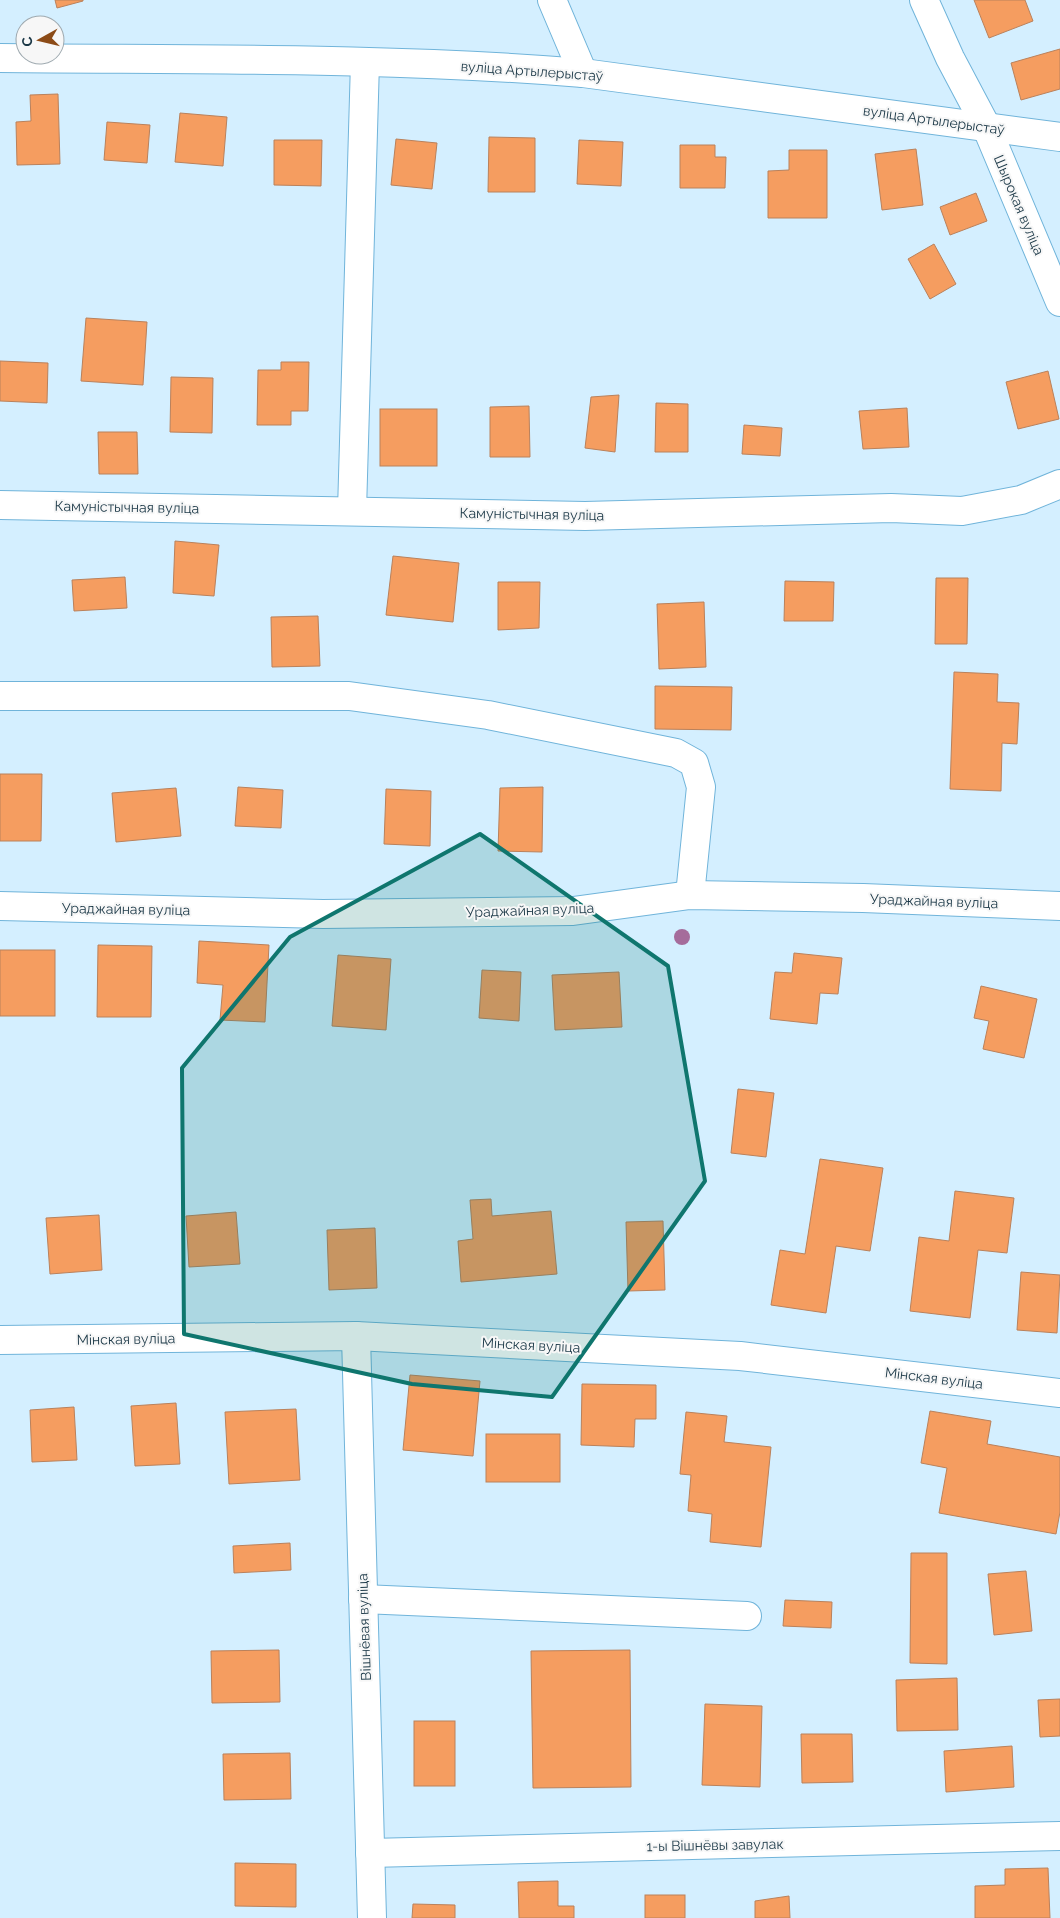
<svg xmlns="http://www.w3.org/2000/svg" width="1060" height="1918" viewBox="0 0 1060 1918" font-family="Raleway,sans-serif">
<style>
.building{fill:#f59d60;stroke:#ba815b}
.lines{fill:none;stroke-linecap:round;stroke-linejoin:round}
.minor-casing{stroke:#70b4da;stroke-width:30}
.minor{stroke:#fff;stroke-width:28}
.tree{fill:#a56c9b}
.marked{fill:#0f766e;fill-opacity:0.2;stroke:#0f766e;stroke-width:4;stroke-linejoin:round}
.labels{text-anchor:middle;stroke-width:4;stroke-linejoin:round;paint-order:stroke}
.street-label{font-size:14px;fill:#1a3746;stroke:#f7f7f7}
</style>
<rect width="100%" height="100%" fill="#d4efff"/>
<g class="building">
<path d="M 55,0 L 83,0 L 83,1 L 57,8 Z"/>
<path d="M 974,0 L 1025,0 L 1033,21 L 989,38 Z"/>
<path d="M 1060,49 L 1060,89 L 1021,100 L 1011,63 Z"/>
<path d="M 58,94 L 60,164 L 17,165 L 16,122 L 31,121 L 30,95 Z"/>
<path d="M 180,113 L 227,117 L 223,166 L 175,162 Z"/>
<path d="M 107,122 L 150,125 L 147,163 L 104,160 Z"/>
<path d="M 489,137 L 535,138 L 535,192 L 488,192 Z"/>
<path d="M 396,139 L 437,143 L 432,189 L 391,185 Z"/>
<path d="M 274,140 L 322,140 L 321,186 L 274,185 Z"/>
<path d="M 579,140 L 623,142 L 621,186 L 577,184 Z"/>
<path d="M 680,145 L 715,145 L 715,157 L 726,157 L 725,188 L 680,188 Z"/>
<path d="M 916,149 L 923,205 L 882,210 L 875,154 Z"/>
<path d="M 789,150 L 827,150 L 827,218 L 768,218 L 768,171 L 789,170 Z"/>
<path d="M 976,193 L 987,221 L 950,235 L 940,207 Z"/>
<path d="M 934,244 L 956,284 L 930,299 L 908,259 Z"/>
<path d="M 86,318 L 147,322 L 143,385 L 81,381 Z"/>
<path d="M 0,361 L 48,363 L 47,403 L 0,401 Z"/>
<path d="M 281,362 L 309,362 L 308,411 L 291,411 L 291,425 L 257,425 L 258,370 L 281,370 Z"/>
<path d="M 1048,371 L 1059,419 L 1018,429 L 1006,382 Z"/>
<path d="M 171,377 L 213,378 L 212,433 L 170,432 Z"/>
<path d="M 619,395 L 615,452 L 585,448 L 591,397 Z"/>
<path d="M 656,403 L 688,404 L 688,452 L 655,452 Z"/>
<path d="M 529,406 L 530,457 L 490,457 L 490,407 Z"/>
<path d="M 907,408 L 909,447 L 863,449 L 859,411 Z"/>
<rect x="380" y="409" width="57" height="57"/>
<path d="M 744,425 L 782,428 L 780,456 L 742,454 Z"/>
<path d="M 98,432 L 137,432 L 138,474 L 99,474 Z"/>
<path d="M 175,541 L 219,545 L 214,596 L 173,593 Z"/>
<path d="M 393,556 L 459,563 L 453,622 L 386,615 Z"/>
<path d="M 125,577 L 127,608 L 74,611 L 72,580 Z"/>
<path d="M 936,578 L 968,578 L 967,644 L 935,644 Z"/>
<path d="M 785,581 L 834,582 L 833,621 L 784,621 Z"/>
<path d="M 498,582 L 540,582 L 539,628 L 498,630 Z"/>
<path d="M 704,602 L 706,667 L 659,669 L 657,604 Z"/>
<path d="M 318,616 L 320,666 L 272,667 L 271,617 Z"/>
<path d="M 954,672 L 998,674 L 997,702 L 1019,703 L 1017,744 L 1002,743 L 1001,791 L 950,789 Z"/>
<path d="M 655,686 L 732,687 L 731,730 L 655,729 Z"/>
<path d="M 0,774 L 42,774 L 41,841 L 0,841 Z"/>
<path d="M 238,787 L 283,790 L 281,828 L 235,826 Z"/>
<path d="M 543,787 L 542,852 L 498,851 L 500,788 Z"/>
<path d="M 176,788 L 181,836 L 116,842 L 112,793 Z"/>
<path d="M 386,789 L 431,791 L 430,846 L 384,844 Z"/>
<path d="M 199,941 L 269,945 L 265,1022 L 220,1020 L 223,985 L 197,983 Z"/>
<path d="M 98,945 L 152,946 L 151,1017 L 97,1017 Z"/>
<rect x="0" y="950" width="55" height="66"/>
<path d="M 794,953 L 842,958 L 838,994 L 820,993 L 817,1024 L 770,1019 L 775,972 L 792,973 Z"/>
<path d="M 338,955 L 391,959 L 386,1030 L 332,1026 Z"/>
<path d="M 482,970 L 521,972 L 519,1021 L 479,1018 Z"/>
<path d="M 619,972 L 622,1027 L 555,1030 L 552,975 Z"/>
<path d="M 981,986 L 1037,999 L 1024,1058 L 983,1049 L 989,1021 L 974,1018 Z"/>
<path d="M 738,1089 L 774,1093 L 766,1157 L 731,1153 Z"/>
<path d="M 820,1159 L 883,1168 L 870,1251 L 836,1246 L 826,1313 L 771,1305 L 780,1250 L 805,1254 Z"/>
<path d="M 955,1191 L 1014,1198 L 1007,1253 L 978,1250 L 970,1318 L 910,1311 L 919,1237 L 949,1241 Z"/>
<path d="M 491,1199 L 492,1216 L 551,1211 L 557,1274 L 461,1282 L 458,1241 L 473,1239 L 470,1200 Z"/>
<path d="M 236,1212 L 240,1264 L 189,1267 L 186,1216 Z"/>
<path d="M 99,1215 L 102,1270 L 50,1274 L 46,1218 Z"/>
<path d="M 663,1221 L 665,1290 L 628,1291 L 626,1222 Z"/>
<path d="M 375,1228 L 377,1288 L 329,1290 L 327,1230 Z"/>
<path d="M 1021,1272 L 1060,1275 L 1057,1333 L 1017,1330 Z"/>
<path d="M 410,1375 L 480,1381 L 473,1456 L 403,1450 Z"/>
<path d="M 582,1384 L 656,1385 L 656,1419 L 635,1419 L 634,1447 L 581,1445 Z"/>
<path d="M 176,1403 L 180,1464 L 135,1466 L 131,1406 Z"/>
<path d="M 74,1407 L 77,1460 L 32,1462 L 30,1410 Z"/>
<path d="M 296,1409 L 300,1480 L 229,1484 L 225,1412 Z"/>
<path d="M 930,1411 L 991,1421 L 987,1444 L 1060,1457 L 1060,1512 L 1056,1534 L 939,1513 L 947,1468 L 921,1463 Z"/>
<path d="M 686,1412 L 727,1416 L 724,1442 L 771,1447 L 761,1547 L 710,1542 L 712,1514 L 688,1511 L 691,1475 L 680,1474 Z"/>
<rect x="486" y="1434" width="74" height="48"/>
<path d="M 290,1543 L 291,1570 L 234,1573 L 233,1546 Z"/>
<path d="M 911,1553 L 947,1553 L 947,1664 L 910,1663 Z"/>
<path d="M 1026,1571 L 1032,1631 L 994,1635 L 988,1574 Z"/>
<path d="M 785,1600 L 832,1602 L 831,1628 L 783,1626 Z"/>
<path d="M 279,1650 L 280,1702 L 212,1703 L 211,1651 Z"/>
<path d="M 630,1650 L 631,1787 L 533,1788 L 531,1651 Z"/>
<path d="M 957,1678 L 958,1730 L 897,1731 L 896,1680 Z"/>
<path d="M 1060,1699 L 1060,1736 L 1040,1737 L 1038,1700 Z"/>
<path d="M 705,1704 L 762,1706 L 760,1787 L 702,1785 Z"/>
<rect x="414" y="1721" width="41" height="65"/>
<path d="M 801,1734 L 852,1734 L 853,1782 L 802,1783 Z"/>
<path d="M 1012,1746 L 1014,1787 L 946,1792 L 944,1751 Z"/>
<path d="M 290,1753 L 291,1799 L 224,1800 L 223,1754 Z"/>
<path d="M 235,1863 L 296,1864 L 296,1907 L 235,1906 Z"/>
<path d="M 1048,1868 L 1050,1918 L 975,1918 L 975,1886 L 1005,1885 L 1005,1869 Z"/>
<path d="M 558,1881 L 558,1906 L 574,1906 L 574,1918 L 519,1918 L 518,1882 Z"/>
<rect x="645" y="1895" width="40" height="23"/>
<path d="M 789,1896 L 790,1918 L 755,1918 L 755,1901 Z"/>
<path d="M 413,1904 L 455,1905 L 455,1918 L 412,1918 Z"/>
</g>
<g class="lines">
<defs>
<g id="minor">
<path d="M 552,0 L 583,73"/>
<path d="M 924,0 L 950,58 L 986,126 L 1060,302"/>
<path d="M 0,58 C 194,60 389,57 583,73 L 1060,137"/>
<path d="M 0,505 L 585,516 L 891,508 L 962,511 L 1021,500 L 1060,484"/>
<path d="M 352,511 L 365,62"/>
<path d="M 0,696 L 349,696 L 488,715 L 676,753 L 694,763 L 701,787 L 690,895"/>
<path d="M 0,906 L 323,914 L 573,911 L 690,895 L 863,898 L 1060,906"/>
<path d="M 356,1336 L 372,1918"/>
<path d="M 0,1340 L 356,1336 L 740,1356 L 1060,1393"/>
<path d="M 363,1599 L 747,1616"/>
<path d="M 370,1853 L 1060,1836"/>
</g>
</defs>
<use href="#minor" class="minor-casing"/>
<use href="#minor" class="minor"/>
</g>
<circle class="tree" cx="682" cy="937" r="8"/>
<path class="marked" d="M 480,834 L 668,966 L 705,1181 L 552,1397 L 412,1384 L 184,1334 L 182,1068 L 290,937 Z"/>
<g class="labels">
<g class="street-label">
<text transform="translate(532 71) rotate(4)" y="5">вуліца Артылерыстаў</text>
<text transform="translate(934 120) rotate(8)" y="5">вуліца Артылерыстаў</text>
<text transform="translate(1019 205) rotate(67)" y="5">Шырокая вуліца</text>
<text transform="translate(127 507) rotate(1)" y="5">Камуністычная вуліца</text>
<text transform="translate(532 514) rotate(1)" y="5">Камуністычная вуліца</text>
<text transform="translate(934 901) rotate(2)" y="5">Ураджайная вуліца</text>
<text transform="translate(126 909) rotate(1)" y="5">Ураджайная вуліца</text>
<text transform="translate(530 910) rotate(-2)" y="5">Ураджайная вуліца</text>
<text transform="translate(126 1339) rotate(-1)" y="5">Мінская вуліца</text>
<text transform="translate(531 1345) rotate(3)" y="5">Мінская вуліца</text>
<text transform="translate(934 1378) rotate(7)" y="5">Мінская вуліца</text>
<text transform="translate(364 1627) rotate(-92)" y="5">Вішнёвая вуліца</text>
<text transform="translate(715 1845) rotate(-1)" y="5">1-ы Вішнёвы завулак</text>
</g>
</g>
<g transform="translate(40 40) rotate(262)"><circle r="24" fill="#f7f7f7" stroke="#9faab0"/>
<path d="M0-4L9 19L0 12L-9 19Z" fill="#8c4b17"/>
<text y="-8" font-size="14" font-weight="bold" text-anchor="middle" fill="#1a3746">С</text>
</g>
</svg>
